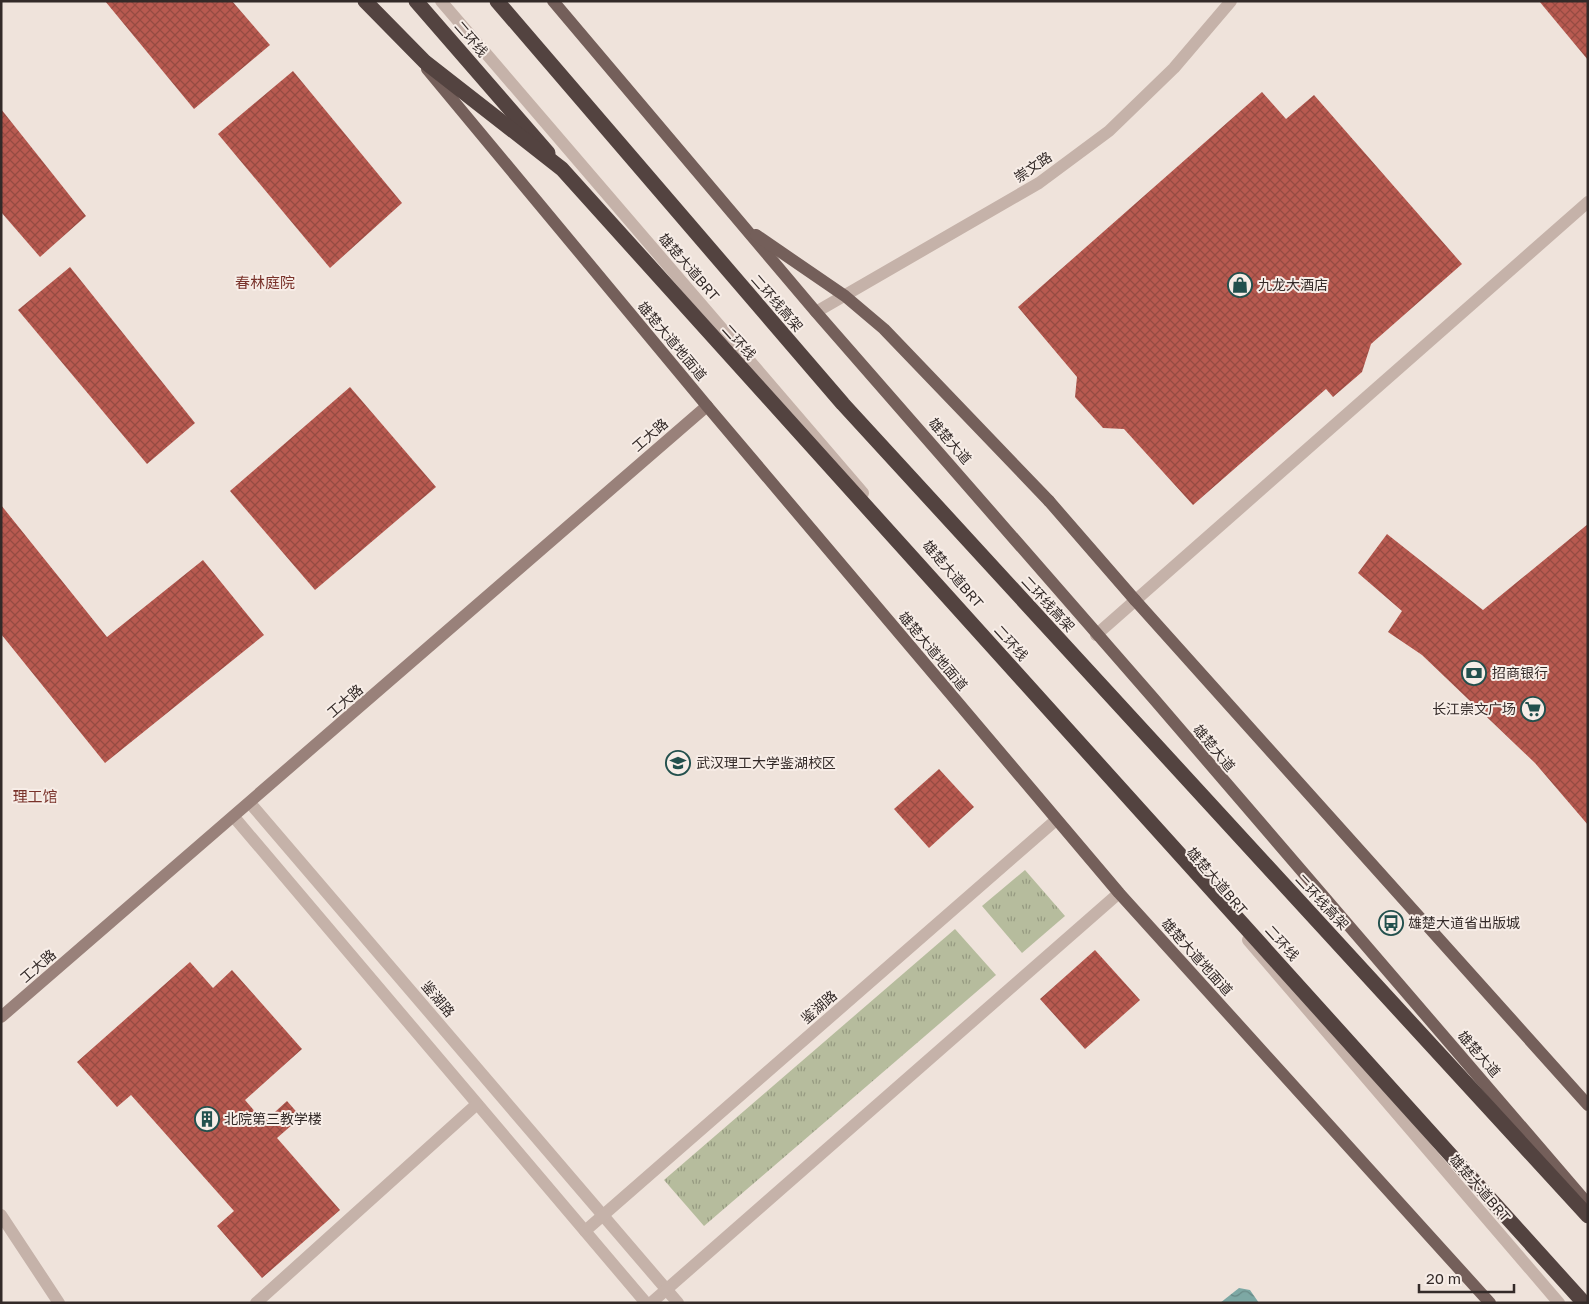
<svg xmlns="http://www.w3.org/2000/svg" width="1589" height="1304" viewBox="0 0 1589 1304" font-family="'Golos Text','Noto Sans SC',sans-serif">
<style>
.grass{fill:url(#grass-tufts)}
.water{fill:url(#water-waves)}
.building{fill:url(#building-cross-hatch)}
.lines{fill:none;stroke-linecap:round;stroke-linejoin:round}
.lane{stroke:#c5b2a9;stroke-width:12}
.street{stroke:#c5b2a9;stroke-width:12}
.secondary{stroke:#99817a;stroke-width:12}
.primary{stroke:#745f5a;stroke-width:12}
.highway{stroke:#534340;stroke-width:15}
.primary-bridge{stroke:#745f5a;stroke-width:12}
.highway-bridge{stroke:#534340;stroke-width:15}
.labels{text-anchor:middle;stroke-width:4;stroke-linejoin:round;paint-order:stroke}
.street-label{font-size:14px;fill:#332a28;stroke:#f7ede7}
.poi-label{font-size:14px;fill:#332a28;stroke:#f7ede7;text-anchor:start}
.neighbourhood-label{font-size:15px;fill:#79322a;stroke:#f7ede7}
</style>
<defs>
<pattern id="grass-tufts" width="24" height="20" patternUnits="userSpaceOnUse" patternTransform="scale(1.25)"><rect width="24" height="20" fill="#b6bc9d"/><path d="M3 7l-1-3M5 7V3M7 7l1-3M15 17l-1-3M17 17v-4M19 17l1-3" fill="none" stroke="#959980"/></pattern>
<pattern id="water-waves" width="16" height="10" patternUnits="userSpaceOnUse" patternTransform="scale(1.25)"><rect width="16" height="10" fill="#7da8a4"/><path d="M0 5q4-4 8 0t8 0" fill="none" stroke="#678986"/></pattern>
<pattern id="building-cross-hatch" width="8" height="8" patternUnits="userSpaceOnUse" patternTransform="scale(1.25)"><rect width="8" height="8" fill="#b85a50"/><path d="M0 0l8 8M0 8l8-8" fill="none" stroke="#964b42"/></pattern>
</defs>
<rect width="100%" height="100%" fill="#efe3db"/>
<g class="grass">
<path d="M 1025,870 L 1065,916 L 1022,953 L 982,906 Z"/>
<path d="M 955,929 L 996,975 L 704,1226 L 664,1180 Z"/>
</g>
<path class="water" d="M 1239,1288 L 1250,1290 L 1259,1303 L 1220,1303 Z"/>
<g class="building">
<path d="M 105,1 L 232,1 L 270,45 L 194,109 Z"/>
<path d="M 1539,1 L 1588,1 L 1588,60 Z"/>
<path d="M 293,71 L 402,203 L 330,268 L 218,134 Z"/>
<path d="M 1262,92 L 1286,119 L 1314,95 L 1462,264 L 1371,344 L 1362,372 L 1333,397 L 1326,389 L 1193,505 L 1124,429 L 1103,428 L 1075,397 L 1077,377 L 1018,307 Z"/>
<path d="M 1,109 L 86,216 L 40,257 L 1,212 Z"/>
<path d="M 70,267 L 195,423 L 147,464 L 18,310 Z"/>
<path d="M 350,387 L 436,487 L 315,590 L 230,491 Z"/>
<path d="M 1,505 L 107,637 L 203,560 L 264,635 L 105,763 L 1,634 Z"/>
<path d="M 1588,524 L 1588,825 L 1535,763 L 1422,655 L 1388,632 L 1402,611 L 1358,573 L 1387,534 L 1483,610 Z"/>
<path d="M 939,769 L 974,807 L 929,848 L 894,809 Z"/>
<path d="M 1095,950 L 1140,1000 L 1085,1049 L 1040,999 Z"/>
<path d="M 190,962 L 213,988 L 232,970 L 302,1049 L 245,1100 L 264,1122 L 287,1101 L 301,1117 L 277,1138 L 340,1210 L 262,1278 L 217,1226 L 234,1211 L 131,1095 L 117,1107 L 77,1062 Z"/>
</g>
<g class="lines">
<g class="lane">
<path d="M 441,1 L 863,493"/>
<path d="M 1096,635 L 1588,202"/>
<path d="M 1248,940 L 1559,1303"/>
</g>
<g class="street">
<path d="M 816,312 L 1039,183 L 1109,131 L 1174,68 L 1231,1"/>
<path d="M 250,803 L 678,1303"/>
<path d="M 234,817 L 646,1303"/>
<path d="M 1,1215 L 59,1303"/>
<path d="M 585,1231 L 1056,820"/>
<path d="M 256,1303 L 477,1104"/>
<path d="M 651,1303 L 1119,893"/>
</g>
<path class="secondary" d="M 1,1017 L 707,406"/>
<g class="primary">
<path d="M 553,1 L 816,312 L 1154,699 L 1588,1204"/>
<path d="M 427,69 L 707,406 L 1119,893 L 1490,1303"/>
<path d="M 756,235 L 845,296 L 884,329 L 1049,501"/>
<path d="M 1135,600 L 1588,1105"/>
</g>
<g class="highway">
<path d="M 416,1 L 548,153"/>
<path d="M 497,1 L 843,404 L 1588,1216"/>
</g>
<path class="primary-bridge" d="M 1049,501 L 1135,600"/>
<path class="highway-bridge" d="M 365,1 L 425,62 L 562,169 L 1584,1303"/>
</g>
<defs>
<symbol id="shop-ring" viewBox="-11 -11 22 22"><circle r="9.5" fill="#f7ede7" stroke="#22504d" stroke-width="1.5"/><path d="M-5-2.5h2.3a2.7 3.5 0 0 1 5.4 0H5L5.5 6h-11ZM-1.5-2.5h3a1.5 2.3 0 0 0-3 0Z" fill="#22504d"/></symbol>
<symbol id="bank-ring" viewBox="-11 -11 22 22"><circle r="9.5" fill="#f7ede7" stroke="#22504d" stroke-width="1.5"/><path d="M-6-4H6V4H-6ZM0-2.3a2.3 2.3 0 1 0 0 4.6a2.3 2.3 0 1 0 0-4.6Z" fill="#22504d"/></symbol>
<symbol id="supermarket-ring" viewBox="-11 -11 22 22"><circle r="9.5" fill="#f7ede7" stroke="#22504d" stroke-width="1.5"/><path d="M-6-5.5h2.5l.6 2H6L4.5 2H-2.5L-4.4-4H-6ZM-1.5 3.2a1.3 1.3 0 1 0 .1 0ZM3 3.2a1.3 1.3 0 1 0 .1 0Z" fill="#22504d"/></symbol>
<symbol id="university-ring" viewBox="-11 -11 22 22"><circle r="9.5" fill="#f7ede7" stroke="#22504d" stroke-width="1.5"/><path d="M0-5L7-2L0 1L-7-2ZM-4 1L0 2.5L4 1V4Q0 6-4 4Z" fill="#22504d"/></symbol>
<symbol id="bus-ring" viewBox="-11 -11 22 22"><circle r="9.5" fill="#f7ede7" stroke="#22504d" stroke-width="1.5"/><path d="M-5-6H5V4H4V6H2V4H-2V6H-4V4H-5ZM-3.5-4V0h7V-4ZM-3.5 1.2v1.5H-2V1.2ZM2 1.2v1.5H3.5V1.2Z" fill="#22504d"/></symbol>
<symbol id="building-ring" viewBox="-11 -11 22 22"><circle r="9.5" fill="#f7ede7" stroke="#22504d" stroke-width="1.5"/><path d="M-4-6H4V6H1V3H-1V6H-4ZM-2.5-4.3h1.7v1.8h-1.7ZM.8-4.3h1.7v1.8H.8ZM-2.5-1h1.7V.8h-1.7ZM.8-1h1.7V.8H.8Z" fill="#22504d"/></symbol>
</defs>
<g fill-rule="evenodd">
<use href="#shop-ring" x="1226" y="271" width="28" height="28"/>
<use href="#bank-ring" x="1460" y="659" width="28" height="28"/>
<use href="#supermarket-ring" x="1519" y="695" width="28" height="28"/>
<use href="#university-ring" x="664" y="749" width="28" height="28"/>
<use href="#bus-ring" x="1377" y="909" width="28" height="28"/>
<use href="#building-ring" x="193" y="1105" width="28" height="28"/>
</g>
<g class="labels">
<g class="street-label">
<text transform="translate(471 39) rotate(49)" y="5">二环线</text>
<text transform="translate(1033 167) rotate(-34)" y="5">崇文路</text>
<text transform="translate(689 267) rotate(49)" y="5">雄楚大道BRT</text>
<text transform="translate(777 303) rotate(49)" y="5">二环线高架</text>
<text transform="translate(672 341) rotate(50)" y="5">雄楚大道地面道</text>
<text transform="translate(739 342) rotate(48)" y="5">二环线</text>
<text transform="translate(650 435) rotate(-41)" y="5">工大路</text>
<text transform="translate(950 441) rotate(49)" y="5">雄楚大道</text>
<text transform="translate(953 574) rotate(49)" y="5">雄楚大道BRT</text>
<text transform="translate(1048 604) rotate(47)" y="5">二环线高架</text>
<text transform="translate(1011 643) rotate(48)" y="5">二环线</text>
<text transform="translate(933 651) rotate(50)" y="5">雄楚大道地面道</text>
<text transform="translate(345 701) rotate(-41)" y="5">工大路</text>
<text transform="translate(1214 748) rotate(50)" y="5">雄楚大道</text>
<text transform="translate(1217 881) rotate(49)" y="5">雄楚大道BRT</text>
<text transform="translate(1322 902) rotate(47)" y="5">二环线高架</text>
<text transform="translate(1282 943) rotate(48)" y="5">二环线</text>
<text transform="translate(1197 957) rotate(48)" y="5">雄楚大道地面道</text>
<text transform="translate(38 966) rotate(-41)" y="5">工大路</text>
<text transform="translate(438 999) rotate(50)" y="5">鉴湖路</text>
<text transform="translate(819 1007) rotate(-41)" y="5">鉴湖路</text>
<text transform="translate(1479 1054) rotate(49)" y="5">雄楚大道</text>
<text transform="translate(1480 1188) rotate(49)" y="5">雄楚大道BRT</text>
</g>
<g class="poi-label">
<text x="1258" y="290">九龙大酒店</text>
<text x="1492" y="678">招商银行</text>
<text x="1516" y="714" text-anchor="end">长江崇文广场</text>
<text x="696" y="768">武汉理工大学鉴湖校区</text>
<text x="1408" y="928">雄楚大道省出版城</text>
<text x="224" y="1124">北院第三教学楼</text>
</g>
<g class="neighbourhood-label">
<text x="265" y="288">春林庭院</text>
<text x="35" y="802">理工馆</text>
</g>
</g>
<rect width="1589" height="1304" fill="none" stroke="#332a28" stroke-width="5"/>
<path d="M1419 1284v8h95v-8" fill="none" stroke="#332a28" stroke-width="2.5"/>
<text x="1426" y="1284" font-size="15" fill="#332a28" stroke="#f7ede7" stroke-width="4" paint-order="stroke">20 m</text>
</svg>
